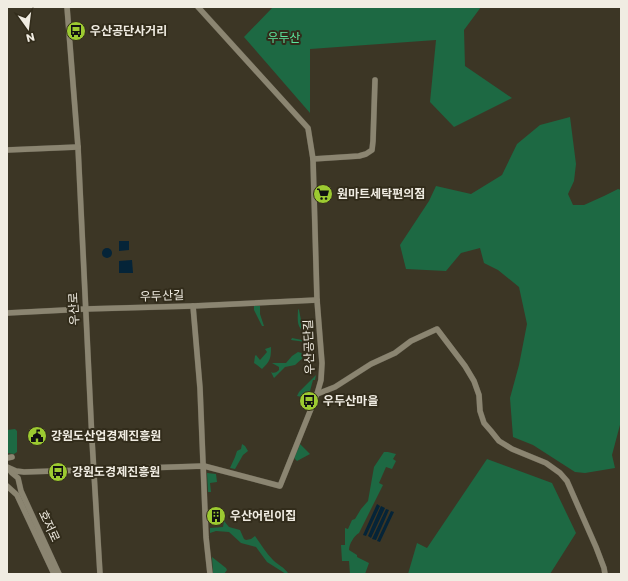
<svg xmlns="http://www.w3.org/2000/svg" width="628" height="581" viewBox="0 0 628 581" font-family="Poppins,'Noto Sans KR',sans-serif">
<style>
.green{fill:#1d6943}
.water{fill:#052438}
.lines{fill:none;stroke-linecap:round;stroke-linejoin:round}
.minor-casing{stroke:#585344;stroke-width:6}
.minor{stroke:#8b8571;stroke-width:5.5}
.labels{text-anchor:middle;stroke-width:4;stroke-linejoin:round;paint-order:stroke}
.poi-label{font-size:12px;font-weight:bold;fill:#f0ece2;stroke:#322c1b;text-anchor:start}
.park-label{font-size:12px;fill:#5ce59d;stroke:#322c1b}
.street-label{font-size:12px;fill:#f0ece2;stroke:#322c1b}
</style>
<rect width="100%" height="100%" fill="#3c3625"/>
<g class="green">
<path d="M 273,7 L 481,7 L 464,30 L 465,66 L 512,98 L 454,127 L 430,102 L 436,40 L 310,49 L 310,113 L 244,37 Z"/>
<path d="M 570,117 L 576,164 L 574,181 L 568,194 L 573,205 L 584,205 L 604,196 L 618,189 L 621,190 L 621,421 L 612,455 L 615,468 L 585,473 L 575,472 L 533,445 L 513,437 L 510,398 L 519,365 L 527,324 L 519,287 L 498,270 L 484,263 L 480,248 L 461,253 L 446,271 L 406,269 L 400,245 L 429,201 L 436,186 L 471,194 L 502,175 L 517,144 L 540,125 Z"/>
<path d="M 254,306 L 260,306 L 260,314 L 264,326 L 262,326 L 254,310 Z"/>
<path d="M 298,309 L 299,310 L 301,320 L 307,334 L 308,341 L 307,352 L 302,351 L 304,346 L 306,346 L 306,342 L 291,340 L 292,338 L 302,340 C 306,330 303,334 299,326 C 297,321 298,314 298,309 Z"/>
<path d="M 271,347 C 271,359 270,361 262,369 L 257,365 L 254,363 L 255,356 L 256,355 L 260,360 L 267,352 L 265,349 Z"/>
<path d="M 298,352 L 305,354 L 305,356 L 295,365 L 285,367 L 274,378 L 271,372 C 274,374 277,372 279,370 L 279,367 L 272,363 L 286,363 L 292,356 Z"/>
<path d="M 316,375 L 315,380 L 313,380 L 310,391 L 312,392 C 308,398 302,397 297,396 L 299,392 Z"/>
<path d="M 15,429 L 17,431 L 17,452 L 14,454 L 7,453 L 7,430 Z"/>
<path d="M 242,444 L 245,446 L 248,451 L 243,455 L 235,469 L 230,468 L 235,457 L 237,451 L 241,449 Z"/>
<path d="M 300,444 L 310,454 L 297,461 L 294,458 Z"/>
<path d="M 384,452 L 388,452 L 396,454 L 393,459 L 396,461 L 392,469 L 386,467 L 379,483 L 383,485 L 359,533 C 354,536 349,544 349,550 L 357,555 L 357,557 L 369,563 L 365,574 L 350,574 L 349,561 L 342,561 L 341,545 L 345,545 L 345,528 L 348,529 L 352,520 L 355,519 L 361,509 L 368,501 L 374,467 Z"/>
<path d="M 487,459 L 552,483 L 576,533 L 550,574 L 408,574 L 417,543 L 427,548 Z"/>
<path d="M 207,473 L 216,474 L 217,482 L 210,483 L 211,492 L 208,492 Z"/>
<path d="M 224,521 L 229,527 L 240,530 L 244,539 L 246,540 L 251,539 L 255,536 C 261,544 266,553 273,560 C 278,565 284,567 288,573 L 286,574 L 267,562 L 256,547 L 241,543 L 229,532 L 216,531 L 210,533 L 210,528 L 223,527 Z"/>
<path d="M 212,557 L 226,568 L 227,570 L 224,574 L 213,574 Z"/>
</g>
<g class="water">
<path d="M 119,241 L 129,241 L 129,250 L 119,251 Z"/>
<circle cx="107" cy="253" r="5"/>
<path d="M 132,260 L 133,273 L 119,273 L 119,261 Z"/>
<path d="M 377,504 L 380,506 L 366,536 L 363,535 Z"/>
<path d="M 381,506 L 385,508 L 371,538 L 368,536 Z"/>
<path d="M 386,509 L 389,510 L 376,540 L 372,539 Z"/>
<path d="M 391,511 L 394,512 L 380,542 L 377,541 Z"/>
</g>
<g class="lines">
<defs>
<g id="minor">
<path d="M 67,7 L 78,147 L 92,440 L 100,574"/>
<path d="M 7,150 L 78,147"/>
<path d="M 313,159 L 359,156 L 366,154 L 372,150 L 373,141 L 375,80"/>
<path d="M 193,306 L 200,388 L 206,537 L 210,574"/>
<path d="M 7,313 L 85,309 L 193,306 L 317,300"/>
<path d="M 317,394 L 335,387 L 371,364 L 395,353 L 411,341 L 437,329 L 465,366 L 474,381 L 479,395 L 480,411 L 484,423 L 491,431 L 499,441 L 512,449 L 546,463 L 560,473 L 567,481 L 596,547 L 604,568 L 605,574"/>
<path d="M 7,458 L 12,457"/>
<path d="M 7,467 L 16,471 L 24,472 L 204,466 L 280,486 L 317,394 L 321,380 L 322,363 L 317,300 L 313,159 L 308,128 L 198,7"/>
<path d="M 8,468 L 12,473 L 18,478 L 21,491 L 59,574"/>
<path d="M 7,486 L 17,495 L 54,574"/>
</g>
</defs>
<use href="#minor" class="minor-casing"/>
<use href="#minor" class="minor"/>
</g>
<defs>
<symbol id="bus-disc" viewBox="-11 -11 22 22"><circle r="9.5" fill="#9cca31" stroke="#322c1b"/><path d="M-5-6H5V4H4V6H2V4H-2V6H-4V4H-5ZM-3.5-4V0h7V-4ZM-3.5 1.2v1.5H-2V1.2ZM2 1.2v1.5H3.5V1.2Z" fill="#111"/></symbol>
<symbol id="supermarket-disc" viewBox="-11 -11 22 22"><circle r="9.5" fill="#9cca31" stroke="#322c1b"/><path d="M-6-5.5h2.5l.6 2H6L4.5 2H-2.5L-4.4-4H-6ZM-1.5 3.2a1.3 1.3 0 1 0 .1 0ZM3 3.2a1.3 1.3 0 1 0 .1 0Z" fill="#111"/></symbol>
<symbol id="civic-disc" viewBox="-11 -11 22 22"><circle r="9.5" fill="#9cca31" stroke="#322c1b"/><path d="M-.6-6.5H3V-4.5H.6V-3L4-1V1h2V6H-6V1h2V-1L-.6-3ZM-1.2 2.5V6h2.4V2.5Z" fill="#111"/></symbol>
<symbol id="building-disc" viewBox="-11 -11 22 22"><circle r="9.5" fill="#9cca31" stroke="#322c1b"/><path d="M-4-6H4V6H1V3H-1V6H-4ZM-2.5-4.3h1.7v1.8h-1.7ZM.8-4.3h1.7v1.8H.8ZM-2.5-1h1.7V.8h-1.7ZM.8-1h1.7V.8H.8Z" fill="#111"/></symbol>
</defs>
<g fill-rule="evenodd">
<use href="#bus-disc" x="65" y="20" width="22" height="22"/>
<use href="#supermarket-disc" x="312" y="183" width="22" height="22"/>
<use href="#bus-disc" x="298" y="390" width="22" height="22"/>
<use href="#civic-disc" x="26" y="425" width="22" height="22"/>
<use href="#bus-disc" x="47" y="461" width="22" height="22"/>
<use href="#building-disc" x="205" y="505" width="22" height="22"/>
</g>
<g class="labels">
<g class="poi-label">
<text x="90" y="35">우산공단사거리</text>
<text x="337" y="198">원마트세탁편의점</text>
<text x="323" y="405">우두산마을</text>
<text x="51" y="440">강원도산업경제진흥원</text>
<text x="72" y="476">강원도경제진흥원</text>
<text x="230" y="520">우산어린이집</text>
</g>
<g class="park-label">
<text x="284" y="42">우두산</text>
</g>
<g class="street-label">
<text transform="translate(162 296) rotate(-2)" y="4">우두산길</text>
<text transform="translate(74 309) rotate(-93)" y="4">우산로</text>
<text transform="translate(309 347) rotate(-92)" y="4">우산공단길</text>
<text transform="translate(49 526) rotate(65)" y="4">호저로</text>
</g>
</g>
<rect width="628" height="581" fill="none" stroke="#f0ece2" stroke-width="16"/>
<g transform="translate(28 28) rotate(166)" stroke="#322c1b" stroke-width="3" paint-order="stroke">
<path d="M0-3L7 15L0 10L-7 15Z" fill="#f0ece2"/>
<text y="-6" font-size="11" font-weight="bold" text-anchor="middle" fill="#f0ece2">N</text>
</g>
</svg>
